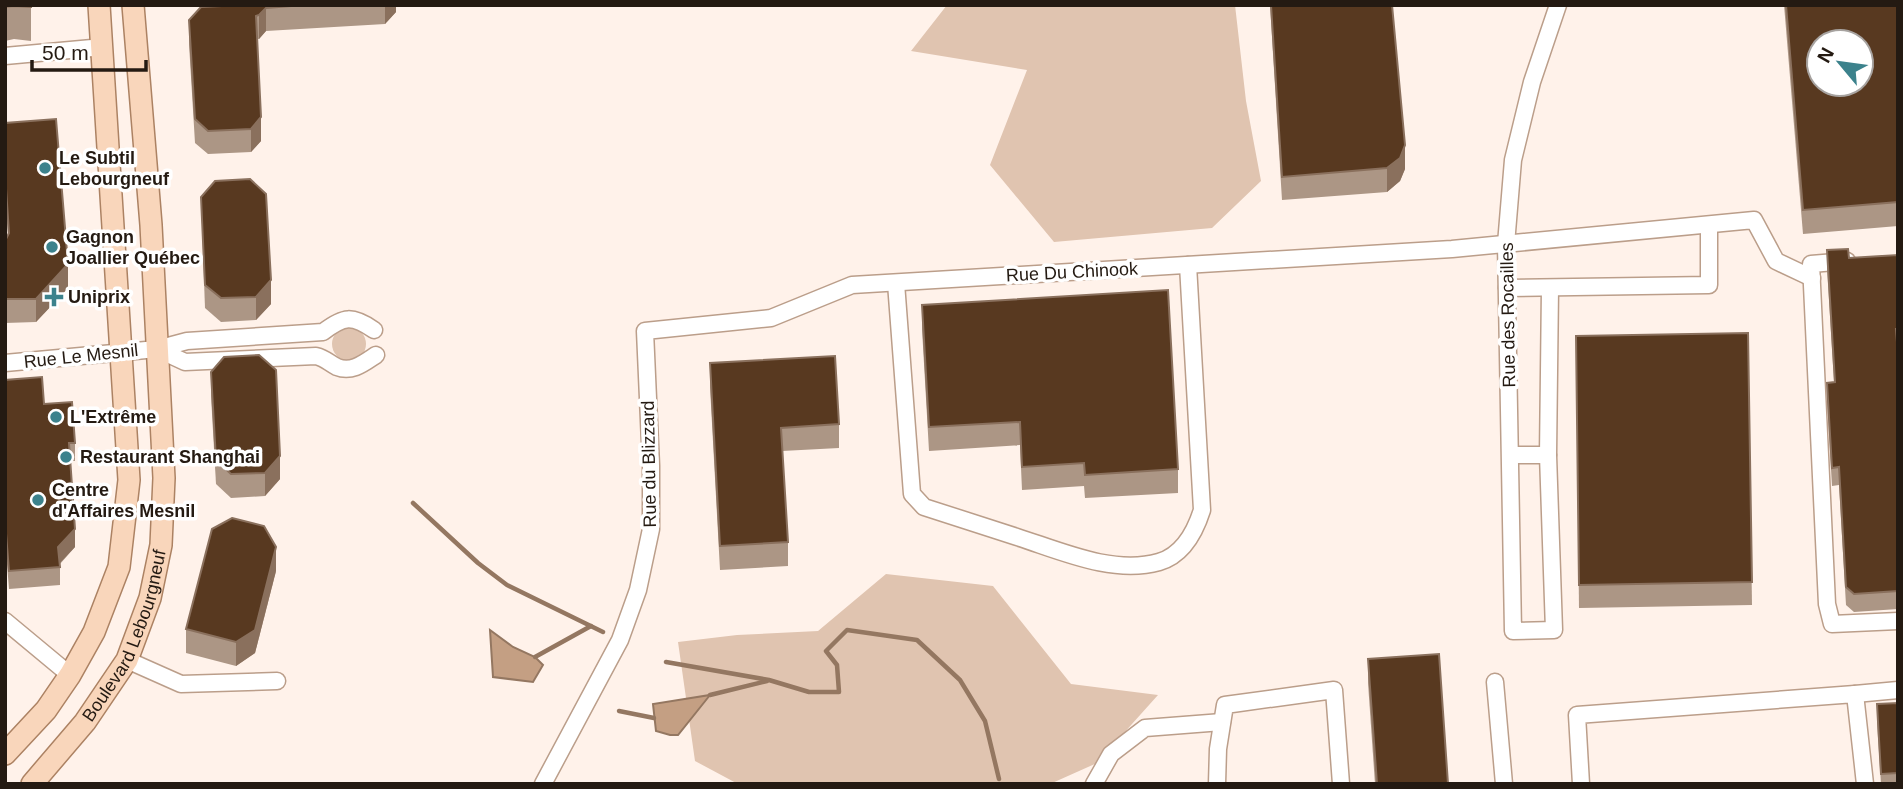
<svg xmlns="http://www.w3.org/2000/svg" width="1903" height="789" viewBox="0 0 1903 789" font-family="Arial,sans-serif">
<style>
.green{fill:#e0c4b0}
.water{fill:#c49f83;stroke:#947761;stroke-width:2}
.lines{fill:none;stroke-linecap:round;stroke-linejoin:round}
.stream{stroke:#947761;stroke-width:4.5}
.minor-casing{stroke:#bb9e8a;stroke-width:19}
.major-casing{stroke:#ac8263;stroke-width:24}
.minor{stroke:#fff;stroke-width:16}
.major{stroke:#f9d6bb;stroke-width:21}
.wall{fill:#ac9685}
.shaded-wall{fill:#8a705d}
.building{fill:#583920;stroke:#8a705d;stroke-width:2;fill-rule:evenodd}
.poi-dot{fill:#3c828c;stroke:#fff;stroke-width:2.5}
.labels{text-anchor:middle;stroke-width:7;stroke-linejoin:round;paint-order:stroke}
.poi-label{font-size:18px;font-weight:bold;fill:#241a12;stroke:#fff;text-anchor:start}
.street-label{font-size:18px;fill:#241a12;stroke:#fff}
</style>
<rect width="100%" height="100%" fill="#fff2ea"/>
<g class="green">
<path d="M 947,5 L 1235,5 L 1246,101 L 1261,181 L 1212,228 L 1054,242 L 990,165 L 1027,70 L 911,51 Z"/>
<circle cx="349" cy="344" r="17"/>
<path d="M 886,574 L 993,586 L 1071,684 L 1158,695 L 1097,763 L 1050,784 L 738,784 L 695,761 L 678,642 L 737,635 L 818,631 Z"/>
</g>
<g class="water">
<path d="M 490,630 L 513,647 L 535,657 L 543,665 L 533,682 L 493,677 Z"/>
<path d="M 710,695 L 678,735 L 670,735 L 656,731 L 653,704 Z"/>
</g>
<g class="lines">
<g class="stream">
<path d="M 413,503 L 478,563 L 507,585 L 603,632"/>
<path d="M 535,657 L 591,626"/>
<path d="M 666,662 L 769,680 L 809,692 L 839,692 L 837,665 L 826,651 L 847,630 L 917,640 L 960,680 L 985,721 L 999,779"/>
<path d="M 710,695 L 767,681"/>
<path d="M 619,711 L 654,718"/>
</g>
<defs>
<g id="minor">
<path d="M 5,56 L 103,47"/>
<path d="M 1847,261 L 1811,264 L 1827,604 L 1832,624 L 1898,621"/>
<path d="M 896,283 L 912,494 L 924,507 C 955,517 986,527 1017,537 C 1061,551 1113,575 1159,562 C 1183,555 1195,532 1202,510 L 1188,265"/>
<path d="M 1507,288 L 1709,285 L 1709,225"/>
<path d="M 157,349 L 185,362 L 316,356 C 325,358 329,363 337,367 C 352,373 364,363 376,355"/>
<path d="M 5,363 L 157,349 L 187,341 L 323,332 C 344,316 352,315 374,330"/>
<path d="M 1510,455 L 1548,455 L 1554,630 L 1513,631 L 1506,244 L 1513,160 L 1532,82 L 1558,5"/>
<path d="M 1548,455 L 1550,288"/>
<path d="M 5,621 L 70,675"/>
<path d="M 127,660 L 181,684 L 277,681"/>
<path d="M 1495,682 L 1504,784"/>
<path d="M 1855,694 L 1898,690"/>
<path d="M 543,784 L 620,640 L 638,590 L 651,529 L 651,466 L 645,331 L 771,318 L 852,285 L 1452,249 L 1754,220 L 1776,261 L 1812,278"/>
<path d="M 1094,784 L 1111,754 L 1145,728 L 1222,722"/>
<path d="M 1217,784 L 1218,749 L 1225,705 L 1334,690 L 1341,784"/>
<path d="M 1581,784 L 1577,715 L 1855,694 L 1865,784"/>
</g>
<g id="major">
<path d="M 5,754 L 46,710 L 70,675 L 94,632 L 119,567 L 129,480 L 99,5"/>
<path id="s1" d="M 32,784 L 85,722 L 127,660 L 150,598 L 161,545 L 164,478 L 151,225 L 133,5"/>
</g>
</defs>
<use href="#minor" class="minor-casing"/>
<use href="#major" class="major-casing"/>
<use href="#minor" class="minor"/>
<use href="#major" class="major"/>
</g>
<g class="wall">
<path d="M 5,5 L 31,6 L 31,41 L 14,39 L 5,41 Z"/>
<path d="M 243,5 L 396,5 L 396,12 L 385,24 L 266,31 L 259,39 L 257,39 L 261,141 L 251,152 L 208,154 L 195,143 L 189,44 L 189,20 Z"/>
<path d="M 1270,5 L 1392,5 L 1405,169 L 1400,181 L 1387,192 L 1282,200 Z"/>
<path d="M 1784,5 L 1898,5 L 1898,226 L 1803,234 Z"/>
<path d="M 5,123 L 68,288 L 36,322 L 5,323 L 5,241 L 8,236 L 5,197 Z"/>
<path d="M 201,197 L 271,304 L 256,320 L 221,322 L 205,308 Z"/>
<path d="M 1827,250 L 1849,258 L 1897,347 L 1898,609 L 1854,612 L 1846,605 L 1839,485 L 1832,486 L 1827,401 L 1827,383 L 1834,382 L 1827,268 Z"/>
<path d="M 922,305 L 1178,469 L 1178,493 L 1085,498 L 1084,486 L 1022,490 L 1020,445 L 929,451 L 922,329 Z"/>
<path d="M 1748,333 L 1752,605 L 1579,608 L 1576,336 Z"/>
<path d="M 710,363 L 839,424 L 839,448 L 782,451 L 788,542 L 788,566 L 720,570 L 710,387 Z"/>
<path d="M 211,372 L 280,479 L 265,496 L 231,498 L 216,484 L 211,396 Z"/>
<path d="M 5,380 L 44,404 L 75,443 L 75,461 L 70,461 L 75,547 L 60,564 L 60,585 L 9,589 L 5,539 Z"/>
<path d="M 276,571 L 255,653 L 236,666 L 186,653 L 186,629 Z"/>
<path d="M 1368,659 L 1448,784 L 1375,784 L 1368,683 Z"/>
<path d="M 1898,703 L 1898,784 L 1881,784 L 1877,722 L 1877,704 Z"/>
</g>
<g class="shaded-wall">
<path d="M 385,5 L 396,5 L 396,12 L 385,24 Z"/>
<path d="M 266,8 L 266,31 L 259,39 L 259,15 Z"/>
<path d="M 261,117 L 261,141 L 251,152 L 251,129 Z"/>
<path d="M 1405,145 L 1405,169 L 1400,181 L 1387,192 L 1387,168 Z"/>
<path d="M 68,264 L 68,288 L 36,322 L 36,299 Z"/>
<path d="M 271,280 L 271,304 L 256,320 L 256,297 Z"/>
<path d="M 280,456 L 280,479 L 265,496 L 265,473 Z"/>
<path d="M 75,529 L 75,547 L 58,565 L 58,547 Z"/>
<path d="M 276,547 L 276,571 L 255,653 L 236,666 L 236,642 Z"/>
</g>
<g class="building">
<path d="M 5,5 L 31,5 L 31,7 L 14,6 L 5,7 Z"/>
<path d="M 243,5 L 304,5 L 266,8 L 259,15 L 256,16 L 261,117 L 251,129 L 208,131 L 195,119 L 189,20 L 201,7 Z"/>
<path d="M 1271,5 L 1392,5 L 1405,145 L 1400,158 L 1387,168 L 1282,177 Z"/>
<path d="M 1786,5 L 1898,5 L 1898,202 L 1803,210 ZM 1819,42 L 1861,42 L 1861,84 L 1819,84 Z"/>
<path d="M 56,119 L 68,264 L 36,299 L 5,299 L 5,241 L 9,233 L 5,174 L 5,123 Z"/>
<path d="M 250,179 L 266,194 L 271,280 L 256,297 L 221,298 L 205,285 L 201,197 L 215,181 Z"/>
<path d="M 1848,249 L 1849,258 L 1898,255 L 1898,329 L 1896,329 L 1898,355 L 1898,591 L 1854,594 L 1846,587 L 1839,467 L 1832,468 L 1827,383 L 1835,382 L 1827,250 Z"/>
<path d="M 1168,290 L 1178,469 L 1085,475 L 1084,463 L 1022,467 L 1020,422 L 929,427 L 922,305 Z"/>
<path d="M 1748,333 L 1752,582 L 1579,585 L 1576,336 Z"/>
<path d="M 259,355 L 276,370 L 280,456 L 265,473 L 231,474 L 216,460 L 211,372 L 224,357 Z"/>
<path d="M 835,356 L 839,424 L 781,428 L 788,542 L 720,546 L 710,363 Z"/>
<path d="M 42,377 L 44,404 L 72,402 L 75,443 L 69,443 L 75,529 L 58,547 L 60,567 L 9,571 L 5,521 L 5,380 Z"/>
<path d="M 232,518 L 264,526 L 276,547 L 255,630 L 236,642 L 186,629 L 212,529 Z"/>
<path d="M 1439,654 L 1448,784 L 1377,784 L 1368,659 Z"/>
<path d="M 1898,703 L 1898,773 L 1881,774 L 1877,704 Z"/>
</g>
<g class="poi-dot">
<circle cx="45" cy="168" r="7"/>
<circle cx="52" cy="247" r="7"/>
<path d="M50.5 286.5h7v7h7v7h-7v7h-7v-7h-7v-7h7z"/>
<circle cx="56" cy="417" r="7"/>
<circle cx="66" cy="457" r="7"/>
<circle cx="38" cy="500" r="7"/>
</g>
<g class="labels">
<g class="poi-label">
<text x="59" y="164">Le Subtil<tspan x="59" dy="21">Lebourgneuf</tspan></text>
<text x="66" y="243">Gagnon<tspan x="66" dy="21">Joallier Québec</tspan></text>
<text x="68" y="303">Uniprix</text>
<text x="70" y="423">L'Extrême</text>
<text x="80" y="463">Restaurant Shanghai</text>
<text x="52" y="496">Centre<tspan x="52" dy="21">d'Affaires Mesnil</tspan></text>
</g>
<g class="street-label">
<text transform="translate(1072 272) rotate(-3)" y="6">Rue Du Chinook</text>
<text transform="translate(1508 315) rotate(-91)" y="6">Rue des Rocailles</text>
<text transform="translate(81 356) rotate(-6)" y="6">Rue Le Mesnil</text>
<text transform="translate(649 464) rotate(-91)" y="6">Rue du Blizzard</text>
<text dy="6" stroke="none"><textPath href="#s1" startOffset="178">Boulevard Lebourgneuf</textPath></text>
</g>
</g>
<rect width="1903" height="789" fill="none" stroke="#241a12" stroke-width="14"/>
<g transform="translate(1840 63) rotate(299)"><circle r="33" fill="#ffffff" stroke="#a7a3a0" stroke-width="2"/>
<path d="M0-5L12 26L0 18L-12 26Z" fill="#3c828c"/>
<text y="-10" font-size="19" font-weight="bold" text-anchor="middle" fill="#241a12">N</text>
</g>
<path d="M32 60v10h114v-10" fill="none" stroke="#241a12" stroke-width="3.5"/>
<text x="42" y="60" font-size="21" fill="#241a12" stroke="#ffffff" stroke-width="5" paint-order="stroke">50 m</text>
</svg>
